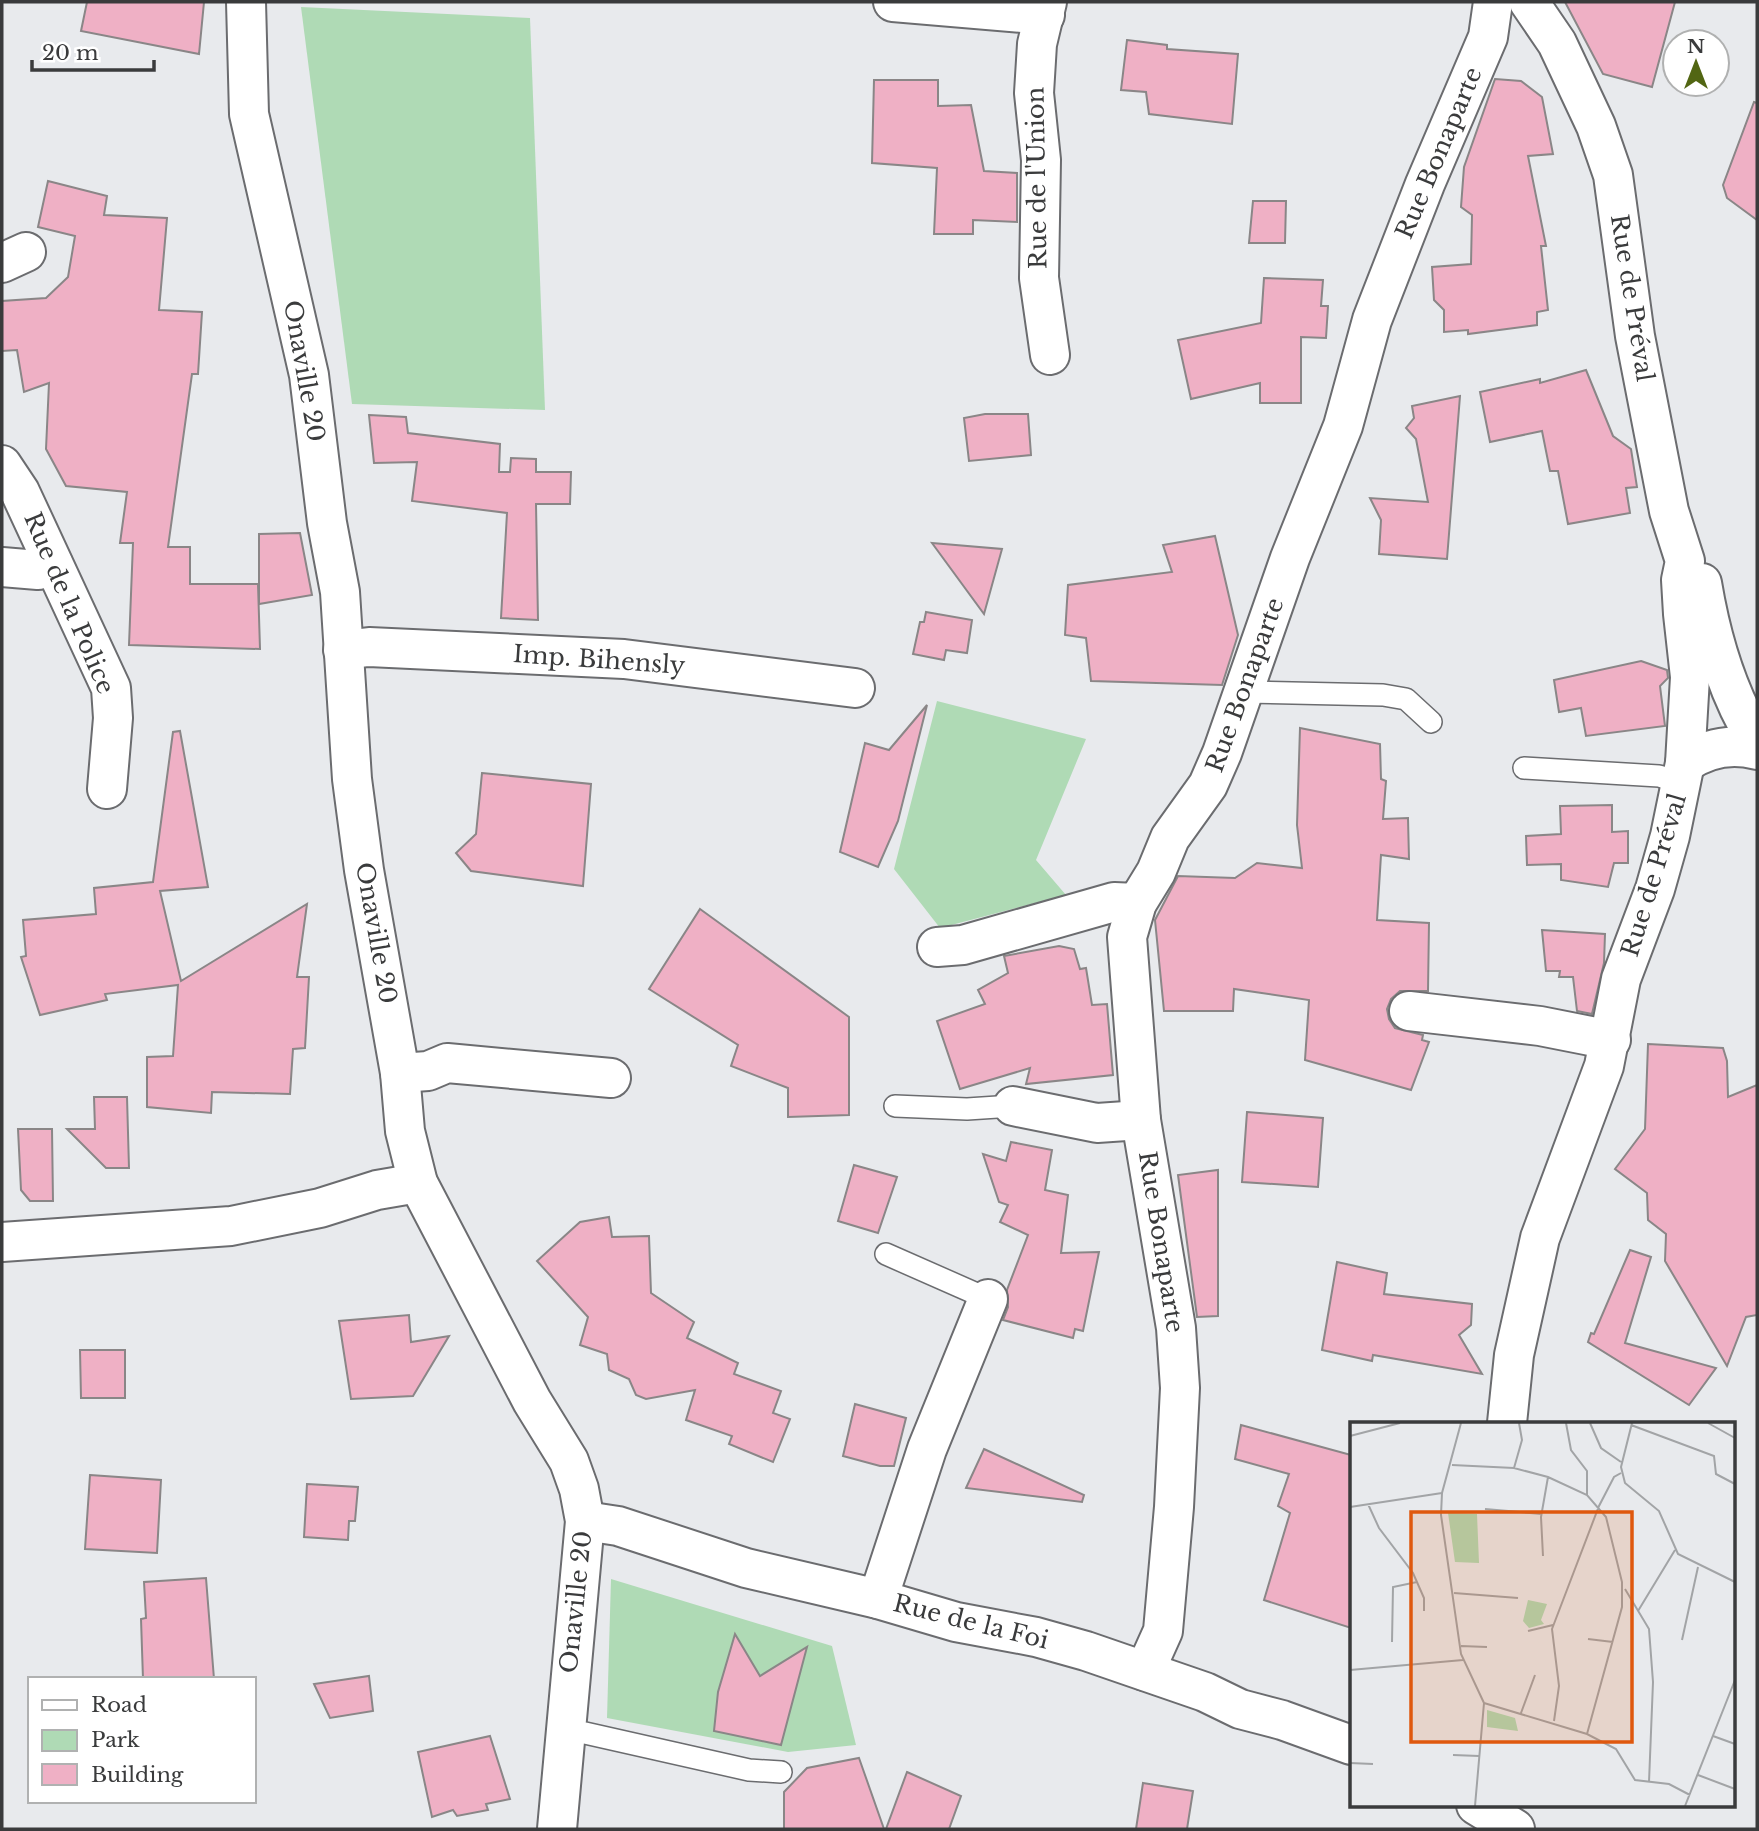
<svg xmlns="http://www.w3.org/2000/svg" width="1759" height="1831" viewBox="0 0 1759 1831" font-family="'Libre Baskerville',serif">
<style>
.green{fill:#afdab5}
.building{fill:#efb0c5;stroke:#8a8687;stroke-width:2}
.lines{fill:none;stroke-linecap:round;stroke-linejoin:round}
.lane-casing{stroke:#6b6c6f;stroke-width:24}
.street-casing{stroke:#6b6c6f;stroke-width:42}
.lane{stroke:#fff;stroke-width:21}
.street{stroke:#fff;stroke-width:38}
.labels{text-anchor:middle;stroke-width:5;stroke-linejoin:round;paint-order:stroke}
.street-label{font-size:24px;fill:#3a3b3c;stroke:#fff}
.inset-road{fill:none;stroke:#a2a4a6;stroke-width:2}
.view{fill:#df580e;fill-opacity:0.15;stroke:#df580e;stroke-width:3.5}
.inset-edge{fill:none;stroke:#3a3b3c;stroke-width:3.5}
</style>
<rect width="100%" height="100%" fill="#e8eaed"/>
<g class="green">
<path d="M 301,7 L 530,18 L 545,410 L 352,404 Z"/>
<path d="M 937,701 L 1086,739 L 1036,860 L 1066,895 L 940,928 L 894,869 Z"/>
<path d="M 611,1579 L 832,1646 L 856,1745 L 788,1752 L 607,1718 Z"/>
</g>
<g class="building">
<path d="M 87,2 L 204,2 L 199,54 L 81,31 Z"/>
<path d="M 1565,2 L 1675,2 L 1652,87 L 1603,74 Z"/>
<path d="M 1127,40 L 1167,45 L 1167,49 L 1238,54 L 1232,124 L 1149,114 L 1146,92 L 1121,90 Z"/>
<path d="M 1495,79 L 1521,81 L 1542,97 L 1553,154 L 1528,156 L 1546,246 L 1541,246 L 1548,310 L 1537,312 L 1537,325 L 1468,334 L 1468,330 L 1444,332 L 1444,310 L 1434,300 L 1432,267 L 1471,264 L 1472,215 L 1461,207 L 1464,167 Z"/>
<path d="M 874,80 L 938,80 L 938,106 L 971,105 L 984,171 L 1017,173 L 1017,222 L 973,220 L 973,234 L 934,234 L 937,168 L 872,163 Z"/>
<path d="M 1754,102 L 1757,103 L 1757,220 L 1727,198 L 1723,185 Z"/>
<path d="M 48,181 L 107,196 L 104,215 L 167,218 L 159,310 L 202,312 L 198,374 L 192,374 L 168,547 L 190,547 L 190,584 L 258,584 L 260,649 L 129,645 L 133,543 L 120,543 L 127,492 L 66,486 L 46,449 L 49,383 L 24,392 L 17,350 L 2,351 L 2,301 L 46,298 L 68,277 L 75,236 L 38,227 Z"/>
<path d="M 1253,201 L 1286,201 L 1285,243 L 1249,243 Z"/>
<path d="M 1264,278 L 1323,280 L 1321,306 L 1328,306 L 1326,338 L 1301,337 L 1301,403 L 1260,403 L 1260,383 L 1191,399 L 1178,340 L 1261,323 Z"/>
<path d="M 1586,370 L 1613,436 L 1631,449 L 1637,487 L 1626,488 L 1630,513 L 1568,524 L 1558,471 L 1550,471 L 1542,431 L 1490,442 L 1480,392 L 1540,379 L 1540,383 Z"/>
<path d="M 1460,396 L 1447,559 L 1379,554 L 1381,520 L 1370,498 L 1428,502 L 1416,439 L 1406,428 L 1414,418 L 1412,406 Z"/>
<path d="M 985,414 L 1028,414 L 1031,455 L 969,461 L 964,418 Z"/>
<path d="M 369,415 L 406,417 L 408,433 L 500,444 L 499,472 L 510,472 L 511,458 L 536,459 L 536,472 L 571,472 L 570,504 L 536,504 L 538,620 L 501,618 L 507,513 L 412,501 L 417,462 L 374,463 Z"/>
<path d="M 300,533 L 312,595 L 259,604 L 259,534 Z"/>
<path d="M 1215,536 L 1238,635 L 1222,685 L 1091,681 L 1086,638 L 1065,635 L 1068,585 L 1172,572 L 1163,545 Z"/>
<path d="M 932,543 L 1002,549 L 984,614 Z"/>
<path d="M 926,612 L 972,620 L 967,653 L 946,650 L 944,660 L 913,654 L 920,622 L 924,622 Z"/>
<path d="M 1641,661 L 1667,670 L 1668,678 L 1660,686 L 1665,726 L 1586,736 L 1581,708 L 1559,712 L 1554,680 Z"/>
<path d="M 927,705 L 898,821 L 878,867 L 840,852 L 865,743 L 889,750 Z"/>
<path d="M 1300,728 L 1380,744 L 1381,779 L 1386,781 L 1383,819 L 1408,818 L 1409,859 L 1381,855 L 1377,920 L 1429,923 L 1428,991 L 1400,991 L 1391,999 L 1387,1009 L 1389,1019 L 1395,1028 L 1423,1035 L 1422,1040 L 1429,1042 L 1411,1090 L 1305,1060 L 1309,1000 L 1234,989 L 1233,1011 L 1164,1011 L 1155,920 L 1178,876 L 1235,878 L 1257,863 L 1302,868 L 1297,825 Z"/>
<path d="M 180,731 L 208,887 L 160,891 L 181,981 L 307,904 L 297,977 L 309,977 L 305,1048 L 293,1049 L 290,1094 L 212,1092 L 211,1113 L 147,1107 L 147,1057 L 173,1056 L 178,985 L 105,994 L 107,1000 L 40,1015 L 21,957 L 26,956 L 23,920 L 96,914 L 94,888 L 153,882 L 173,732 Z"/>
<path d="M 482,773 L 591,784 L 583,886 L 471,871 L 456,853 L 476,834 Z"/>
<path d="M 1612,805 L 1612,832 L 1628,831 L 1628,863 L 1614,863 L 1608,887 L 1561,880 L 1561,864 L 1527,865 L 1526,836 L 1561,834 L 1560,806 Z"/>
<path d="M 700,909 L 849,1017 L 849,1115 L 788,1117 L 788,1088 L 731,1066 L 738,1045 L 649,989 Z"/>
<path d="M 1542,930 L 1605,934 L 1604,963 L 1592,1014 L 1577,1011 L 1573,977 L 1559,977 L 1560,971 L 1546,971 Z"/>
<path d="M 1059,946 L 1074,949 L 1080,969 L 1086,968 L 1092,1005 L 1107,1004 L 1113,1075 L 1026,1084 L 1030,1068 L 960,1089 L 937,1021 L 985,1004 L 978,990 L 1008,973 L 1004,956 Z"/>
<path d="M 1648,1044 L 1723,1048 L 1727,1061 L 1728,1097 L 1757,1085 L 1757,1315 L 1746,1317 L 1727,1366 L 1665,1261 L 1666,1234 L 1648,1220 L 1647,1193 L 1615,1169 L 1645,1129 Z"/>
<path d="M 94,1097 L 127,1097 L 129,1168 L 106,1168 L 67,1129 L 95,1129 Z"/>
<path d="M 1247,1112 L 1323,1118 L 1318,1187 L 1242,1182 Z"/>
<path d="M 18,1129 L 52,1129 L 53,1201 L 30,1201 L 21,1190 Z"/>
<path d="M 1011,1142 L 1052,1150 L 1045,1190 L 1068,1195 L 1061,1253 L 1099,1252 L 1083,1331 L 1075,1329 L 1073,1338 L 1003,1320 L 1008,1307 L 1007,1290 L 1028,1235 L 1000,1222 L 1008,1205 L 999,1202 L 983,1154 L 1006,1161 Z"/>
<path d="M 854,1165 L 897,1177 L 878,1233 L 838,1221 Z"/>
<path d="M 1218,1170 L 1218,1316 L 1197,1317 L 1178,1175 Z"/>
<path d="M 609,1217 L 612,1237 L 649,1236 L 651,1293 L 694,1322 L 687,1338 L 738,1363 L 734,1374 L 781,1391 L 773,1413 L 790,1419 L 773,1462 L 729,1444 L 732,1436 L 686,1420 L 695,1390 L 646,1399 L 636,1395 L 629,1379 L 609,1370 L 607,1354 L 580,1345 L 588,1317 L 537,1261 L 580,1222 Z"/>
<path d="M 1630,1250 L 1651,1257 L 1625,1343 L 1716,1368 L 1689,1405 L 1588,1342 L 1591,1333 L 1594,1334 Z"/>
<path d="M 1337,1262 L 1387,1273 L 1384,1294 L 1472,1304 L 1471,1325 L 1459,1335 L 1482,1374 L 1373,1355 L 1372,1361 L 1322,1350 Z"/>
<path d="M 409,1315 L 411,1342 L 449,1336 L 413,1396 L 351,1399 L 339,1321 Z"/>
<path d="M 80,1350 L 125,1350 L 125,1398 L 81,1398 Z"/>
<path d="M 855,1404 L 906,1418 L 894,1466 L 880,1466 L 843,1456 Z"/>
<path d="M 1241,1425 L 1351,1455 L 1351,1628 L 1264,1600 L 1290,1513 L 1278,1506 L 1289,1474 L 1235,1459 Z"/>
<path d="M 984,1449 L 1084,1495 L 1082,1502 L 966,1488 Z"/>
<path d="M 90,1475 L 161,1480 L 157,1553 L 85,1549 Z"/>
<path d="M 307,1484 L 358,1487 L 355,1521 L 349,1521 L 348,1540 L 304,1537 Z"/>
<path d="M 206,1578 L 214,1679 L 143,1679 L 141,1619 L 146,1618 L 144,1582 Z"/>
<path d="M 735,1634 L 760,1676 L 807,1647 L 781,1745 L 714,1731 L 718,1692 Z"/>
<path d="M 369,1676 L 373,1711 L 330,1718 L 314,1684 Z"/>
<path d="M 490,1736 L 510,1799 L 486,1804 L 488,1810 L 457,1816 L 453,1810 L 432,1817 L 418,1752 Z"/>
<path d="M 859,1758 L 884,1829 L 784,1829 L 784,1792 L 807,1768 Z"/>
<path d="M 907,1772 L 961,1796 L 949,1829 L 886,1829 Z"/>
<path d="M 1143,1783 L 1193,1791 L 1187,1829 L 1136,1829 Z"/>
</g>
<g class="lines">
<defs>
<g id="lane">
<path d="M 1243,692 L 1383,695 L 1406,699 L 1431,722"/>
<path d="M 1524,768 L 1659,776 L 1682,783"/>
<path d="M 895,1106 L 967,1109 L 1013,1106"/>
<path d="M 886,1254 L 988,1299"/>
<path d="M 565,1732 L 585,1733 L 749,1770 L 781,1772"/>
</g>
<g id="street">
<path d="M 246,2 L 249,114 L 309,375 L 327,523 L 340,592 L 352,779 L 364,870 L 400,1073 L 405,1131 L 418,1183 L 532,1401 L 569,1461 L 579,1489 L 585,1521 L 557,1829"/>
<path d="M 893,2 L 1045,15"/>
<path d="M 1047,2 L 1037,44 L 1034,93 L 1041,160 L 1039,278 L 1050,355"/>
<path d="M 2,263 L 26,252"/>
<path d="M 2,465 L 20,492 L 111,688 L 113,718 L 107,789"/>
<path d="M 2,567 L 38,570 L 53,564"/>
<path d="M 1702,583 C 1711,637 1728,695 1757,741"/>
<path d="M 343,650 L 369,647 L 624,659 L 855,688"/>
<path d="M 1685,763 C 1707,748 1731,743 1757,750"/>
<path d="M 937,947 L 963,945 L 1114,902 L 1137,903"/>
<path d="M 1409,1011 L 1540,1026 L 1611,1040"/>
<path d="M 400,1073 L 428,1071 L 447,1063 L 611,1078"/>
<path d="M 1013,1106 L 1097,1123 L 1141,1120"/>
<path d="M 2,1242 L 231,1226 L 320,1208 L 377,1190 L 418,1183"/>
<path d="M 1507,1423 L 1514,1355 L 1540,1238 L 1604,1066 L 1621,979 L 1655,889 L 1670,836 L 1685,763 L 1690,677 L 1683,614 L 1681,580 L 1685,561 L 1669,511 L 1635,336 L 1613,175 L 1596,126 L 1557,43 L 1529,2"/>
<path d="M 585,1521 L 618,1526 L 746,1568 L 878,1599 L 956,1622 L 1036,1637 L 1086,1651 L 1205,1692 L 1240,1709 L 1282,1720 L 1351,1745"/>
<path d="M 878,1599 L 927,1449 L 988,1299"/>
<path d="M 1145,1671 L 1163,1631 L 1174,1507 L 1180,1388 L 1176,1328 L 1141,1120 L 1127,937 L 1137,903 L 1156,872 L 1170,838 L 1208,785 L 1222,753 L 1290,558 L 1343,426 L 1372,320 L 1425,184 L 1488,37 L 1493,2"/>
<path d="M 1476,1805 L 1515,1829"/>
</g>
</defs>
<use href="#lane" class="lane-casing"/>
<use href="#street" class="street-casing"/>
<use href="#lane" class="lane"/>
<use href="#street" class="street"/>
</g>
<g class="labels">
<g class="street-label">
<text transform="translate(1439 153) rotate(-67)" y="8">Rue Bonaparte</text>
<text transform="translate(1037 178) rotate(-91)" y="8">Rue de l'Union</text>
<text transform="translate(1632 298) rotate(81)" y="8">Rue de Préval</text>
<text transform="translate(304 371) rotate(80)" y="8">Onaville 20</text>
<text transform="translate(69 603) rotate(67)" y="8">Rue de la Police</text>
<text transform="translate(599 660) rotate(4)" y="8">Imp. Bihensly</text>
<text transform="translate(1245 685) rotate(-70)" y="8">Rue Bonaparte</text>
<text transform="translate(1654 875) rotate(-73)" y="8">Rue de Préval</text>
<text transform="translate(376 933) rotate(80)" y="8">Onaville 20</text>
<text transform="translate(1161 1242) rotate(81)" y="8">Rue Bonaparte</text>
<text transform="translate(576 1602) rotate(-84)" y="8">Onaville 20</text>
<text transform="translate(971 1622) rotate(14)" y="8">Rue de la Foi</text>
</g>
</g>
<g transform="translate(1350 1422)">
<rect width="385" height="385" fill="#e8eaed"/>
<path d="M 98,91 L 127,92 L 129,141 L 105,140 ZM 178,178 L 197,182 L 191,198 L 194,202 L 179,206 L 173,199 ZM 137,288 L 165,296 L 168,309 L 137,305 Z" fill="#afdab5"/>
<path class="inset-road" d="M 111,1 L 92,71 L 91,93 L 111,232 L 134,281 L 125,384M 216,1 L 221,28 L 237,49 L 237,73M 240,1 L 251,26 L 271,40M 282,1 L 271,45 L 275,61 L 309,89 L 328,132 L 385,160M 358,1 L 385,16M 281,3 L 364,34 L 366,52 L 385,62M 0,14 L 50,1M 102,43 L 164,46 L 198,55 L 237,73 L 256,95 L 272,160 L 272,185 L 237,312M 164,46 L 172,18 L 169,1M 18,82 L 29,106 L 63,151 L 74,176 L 74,189M 0,85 L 92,71M 135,87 L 192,92M 193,134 L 191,95 L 198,55M 275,167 L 299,207 L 303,260 L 299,360M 104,171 L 168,176M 288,189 L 325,128M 178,209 L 203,203M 238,217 L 263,220M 332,218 L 348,145M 42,220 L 43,165 L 67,160M 111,224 L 137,225M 0,248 L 113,238M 134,281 L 237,312 L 266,327 L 285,358 L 319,362 L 340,373M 171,291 L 185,253M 204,299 L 209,264 L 202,207 L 249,84 L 264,55 L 271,51M 363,314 L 385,322M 103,333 L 129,334M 0,341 L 23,342M 348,353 L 385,367M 335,384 L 385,258"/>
<path class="view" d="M 61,90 L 282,90 L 282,320 L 61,320 Z"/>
<rect width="385" height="385" class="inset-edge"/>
</g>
<rect width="1759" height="1831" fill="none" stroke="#3a3b3c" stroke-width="7"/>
<rect x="28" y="1677" width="228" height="126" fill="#ffffff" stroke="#b0b1b1" stroke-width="2"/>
<rect x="42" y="1700" width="35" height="10" fill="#ffffff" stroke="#b0b1b1" stroke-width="2"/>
<text x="91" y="1712" font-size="21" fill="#3a3b3c">Road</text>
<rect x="42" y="1730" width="35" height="21" fill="#afdab5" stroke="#b0b1b1" stroke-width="2"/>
<text x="91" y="1747" font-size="21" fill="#3a3b3c">Park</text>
<rect x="42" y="1764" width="35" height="21" fill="#efb0c5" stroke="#b0b1b1" stroke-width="2"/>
<text x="91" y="1782" font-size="21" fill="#3a3b3c">Building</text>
<g transform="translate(1696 63)"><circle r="33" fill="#ffffff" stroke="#b0b1b1" stroke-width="2"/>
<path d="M0-5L12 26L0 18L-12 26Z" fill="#526613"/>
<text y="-10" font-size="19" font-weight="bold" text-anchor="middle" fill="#3a3b3c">N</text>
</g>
<path d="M32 60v10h122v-10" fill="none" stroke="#3a3b3c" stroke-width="3.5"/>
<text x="42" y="60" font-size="21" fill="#3a3b3c" stroke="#ffffff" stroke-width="5" paint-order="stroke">20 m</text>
</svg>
